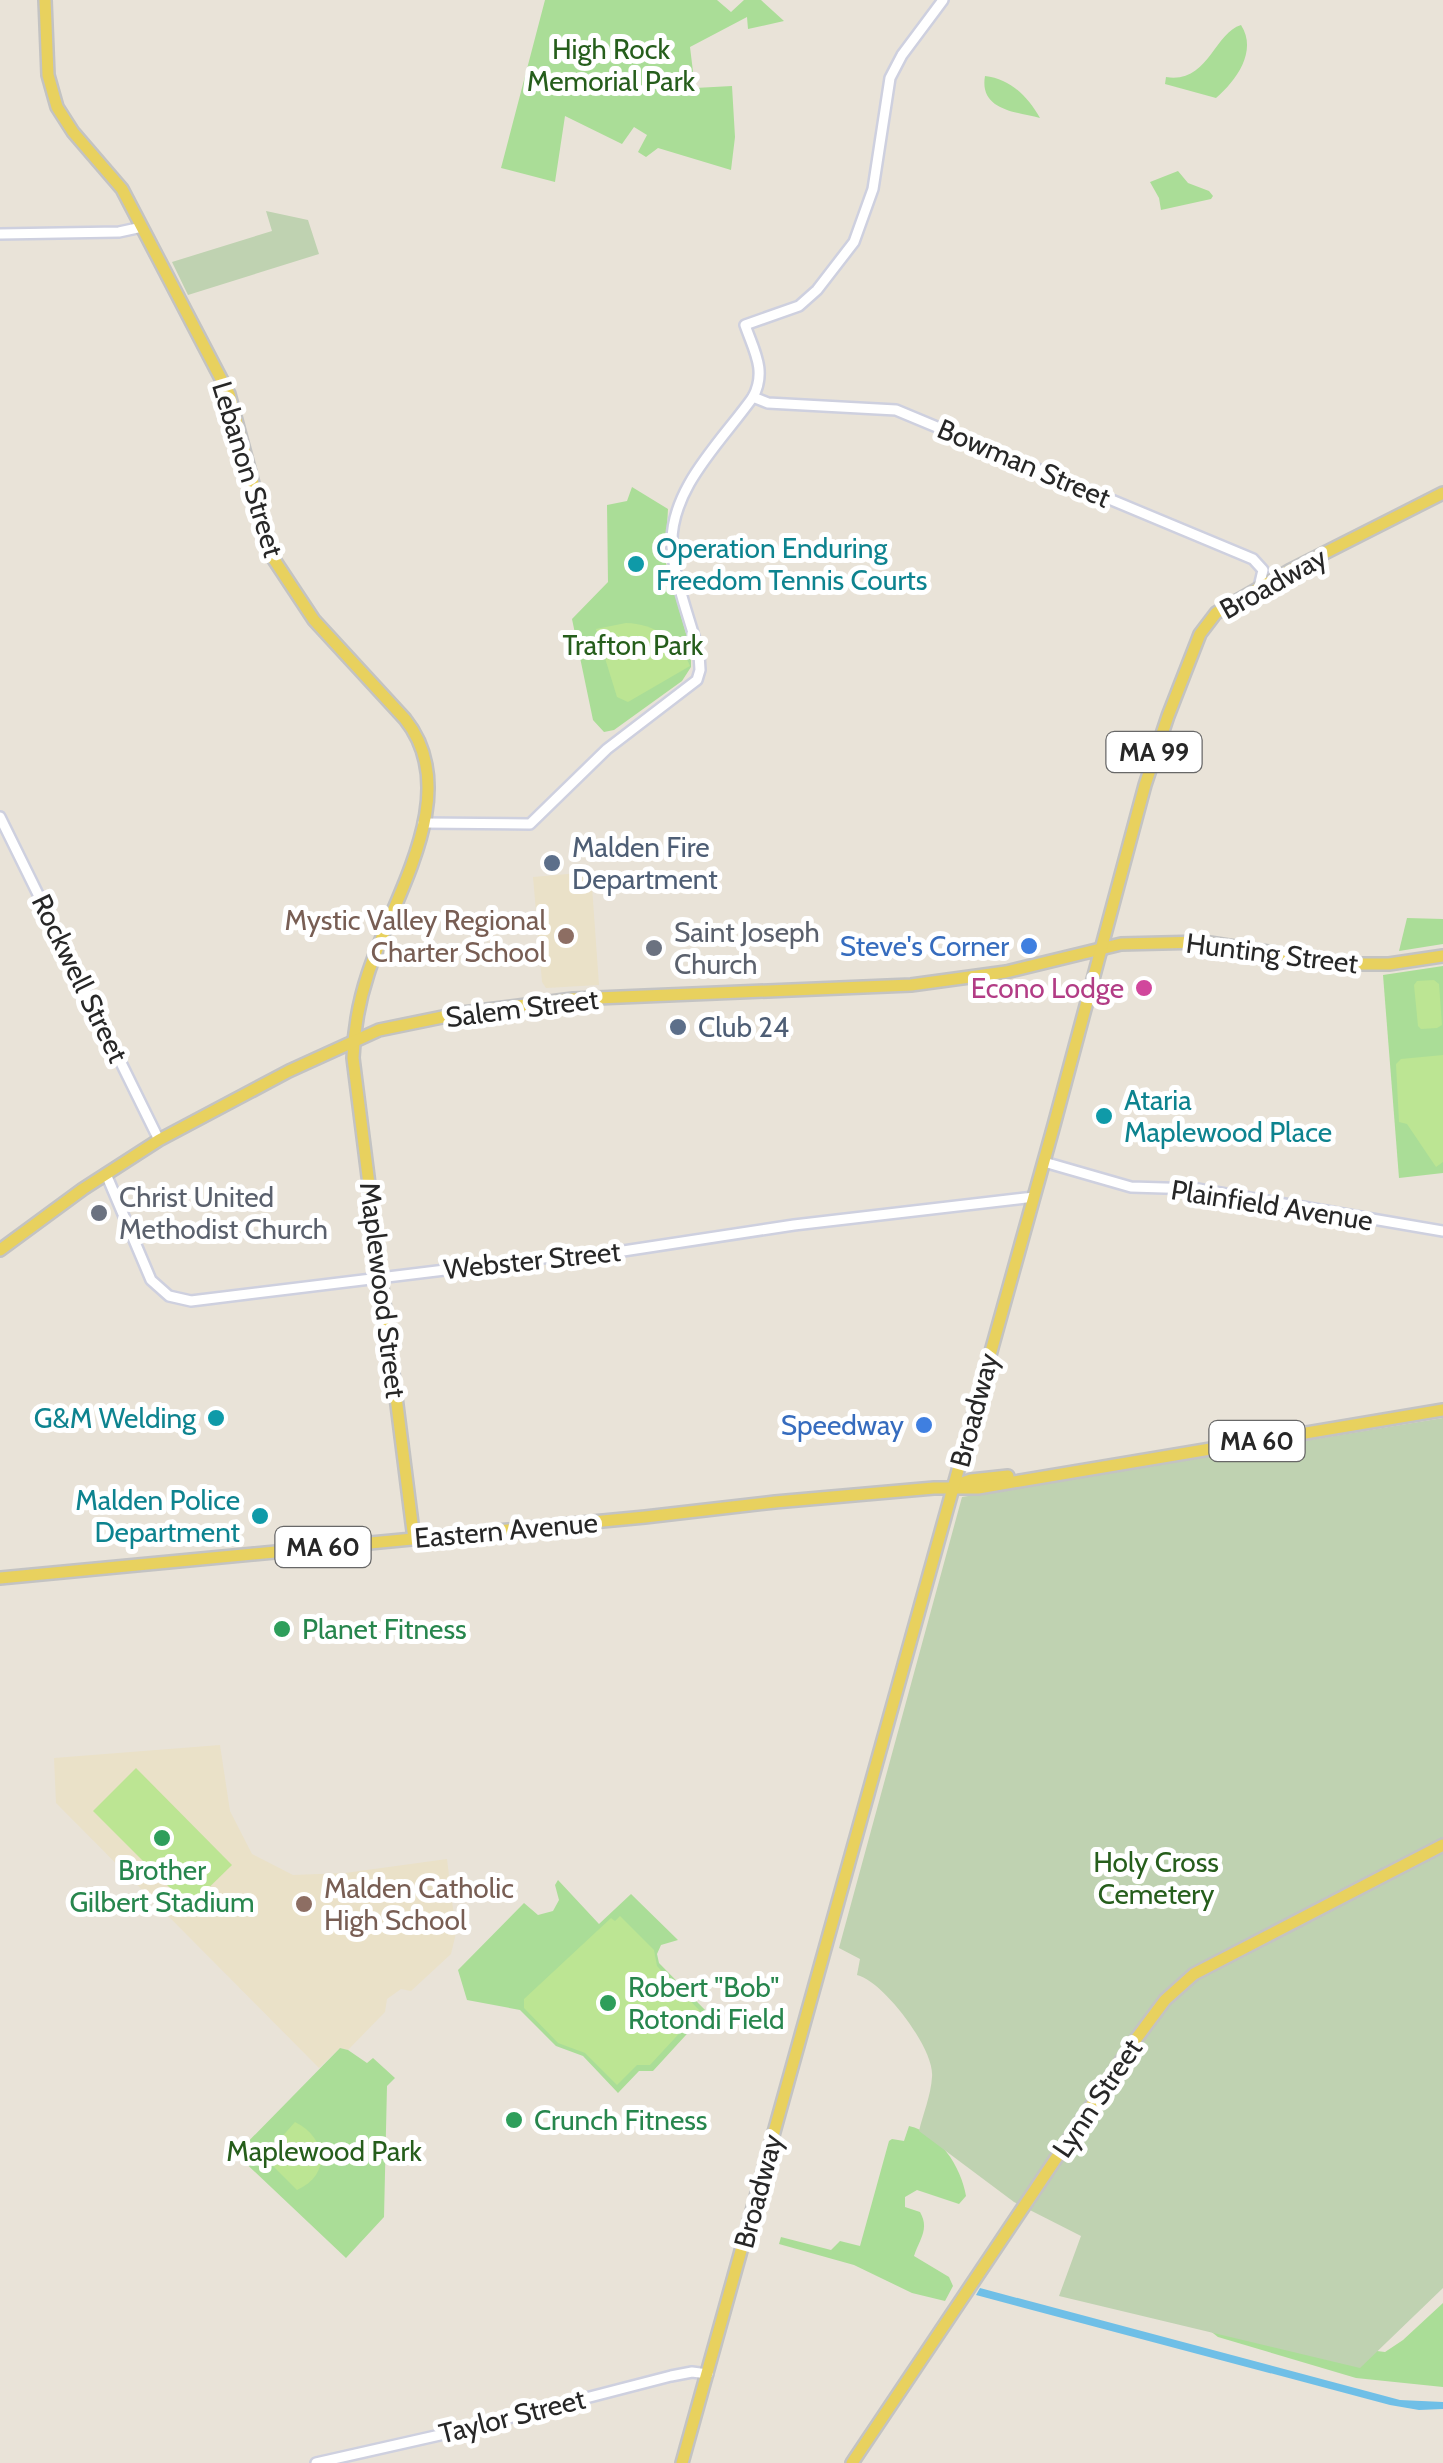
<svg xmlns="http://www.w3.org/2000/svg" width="1443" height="2463" viewBox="0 0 1443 2463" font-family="Cabin,sans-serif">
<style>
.education{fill:#eae1c8}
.green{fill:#aadd97}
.cemetery{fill:#bfd2b1}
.pitch{fill:#bce593}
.water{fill:#6fbfe7}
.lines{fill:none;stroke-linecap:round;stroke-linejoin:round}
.minor-casing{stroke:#ced0df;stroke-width:14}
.major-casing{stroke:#c3c3c3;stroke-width:16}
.minor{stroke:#fff;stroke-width:9}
.major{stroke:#e8d15e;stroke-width:11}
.culture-dot{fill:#0f9aa8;stroke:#fff;stroke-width:4}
.service-dot{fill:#5c6f8a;stroke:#fff;stroke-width:4}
.education-dot{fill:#8d6e63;stroke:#fff;stroke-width:4}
.shop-dot{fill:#3f7fe0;stroke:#fff;stroke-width:4}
.worship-dot{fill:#6b7280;stroke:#fff;stroke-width:4}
.hotel-dot{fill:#d1479c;stroke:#fff;stroke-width:4}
.leisure-dot{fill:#2e9e5b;stroke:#fff;stroke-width:4}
.labels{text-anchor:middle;stroke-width:10;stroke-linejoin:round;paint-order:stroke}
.shield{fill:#fff;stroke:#686868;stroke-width:2.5}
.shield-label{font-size:25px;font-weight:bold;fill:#272727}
.park-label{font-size:28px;fill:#265e1c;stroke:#fff}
.street-label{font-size:28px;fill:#272727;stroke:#fff}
.culture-label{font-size:28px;fill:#0d838f;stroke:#fff;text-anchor:start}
.service-label{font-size:28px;fill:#4e5e75;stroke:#fff;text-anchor:start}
.education-label{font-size:28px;fill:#785e54;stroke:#fff;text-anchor:end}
.worship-label{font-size:28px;fill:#5b616d;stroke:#fff;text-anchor:start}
.shop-label{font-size:28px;fill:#366cbe;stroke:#fff;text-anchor:end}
.hotel-label{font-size:28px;fill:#b23c85;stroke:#fff;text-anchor:end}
.leisure-label{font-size:28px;fill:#27864d;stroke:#fff;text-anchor:start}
</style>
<rect width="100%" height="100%" fill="#e9e3d8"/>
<g class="education">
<path d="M 591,872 L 599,985 L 546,988 L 542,982 L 533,877 Z"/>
<path d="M 220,1745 L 230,1811 L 252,1854 L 293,1875 L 345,1873 L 447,1859 L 456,1933 L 451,1954 L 411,1991 L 401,1989 L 387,1999 L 385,2012 L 348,2050 L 340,2048 L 319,2068 L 56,1803 L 54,1758 Z"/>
</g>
<g class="green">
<path d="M 545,0 L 717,0 L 731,12 L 744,0 L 761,0 L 784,21 L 748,29 L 747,17 L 690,47 L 695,88 L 732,86 L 735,137 L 731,170 L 658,148 L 646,157 L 638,152 L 647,135 L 634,127 L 622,144 L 565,116 L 555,182 L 501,168 Z"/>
<path d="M 1241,25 C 1258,51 1236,81 1216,98 L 1165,84 L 1166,77 C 1208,84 1214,33 1241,25 Z"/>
<path d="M 985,76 C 1011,79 1028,97 1040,118 C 1016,112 979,110 985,76 Z"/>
<path d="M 1178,171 L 1188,183 L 1209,191 L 1213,196 L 1211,199 L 1161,210 L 1159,198 L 1150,182 Z"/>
<path d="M 632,487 L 668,509 L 665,560 L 691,651 L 691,667 L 682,681 L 614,730 L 604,732 L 593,720 L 572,619 L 608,582 L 607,505 L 627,501 Z"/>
<path d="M 1407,918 L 1443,919 L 1443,944 L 1399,951 Z"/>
<path d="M 1443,966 L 1443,1173 L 1399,1178 L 1383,975 Z"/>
<path d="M 558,1880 L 599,1924 L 631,1894 L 678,1940 L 661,1945 L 657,1954 L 659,1963 L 707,2012 L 653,2071 L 639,2071 L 618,2093 L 583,2056 L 556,2046 L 520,2010 L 467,2000 L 458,1970 L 524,1903 L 538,1915 L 553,1911 L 559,1900 L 555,1885 Z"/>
<path d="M 340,2048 L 348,2050 L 367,2063 L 373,2058 L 395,2078 L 387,2086 L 384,2217 L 346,2258 L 236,2154 Z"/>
<path d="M 909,2126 C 939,2133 961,2166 966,2196 L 959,2204 L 917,2190 L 905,2197 L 905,2207 L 920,2212 C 930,2229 919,2240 914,2256 L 949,2277 L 953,2286 L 945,2301 L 912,2293 L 854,2265 L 779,2244 L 781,2237 L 831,2250 L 840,2241 L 860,2246 L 889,2141 L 892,2139 L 904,2141 Z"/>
<path d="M 1443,2303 L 1443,2387 L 1356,2378 L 1218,2337 L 1209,2330 L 1385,2352 L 1403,2340 Z"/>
</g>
<g class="cemetery">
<path d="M 266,211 L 308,220 L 319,254 L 188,295 L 172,262 L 272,231 Z"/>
<path d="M 1443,1418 L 1443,2288 L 1360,2368 L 1059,2296 L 1081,2236 L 1014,2202 L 919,2131 C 923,2114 931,2095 932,2077 C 935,2049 883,1981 857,1975 L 860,1959 L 839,1948 L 962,1497 Z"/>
</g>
<g class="pitch">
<path d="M 626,623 C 654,624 679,639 690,666 L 628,702 L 617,697 L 596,629 Z"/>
<path d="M 1434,980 L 1439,984 L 1442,1025 L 1437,1028 L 1421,1029 L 1418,1026 L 1414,985 L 1417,981 Z"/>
<path d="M 1443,1055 L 1443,1162 L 1436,1167 L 1407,1124 L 1399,1122 L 1396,1064 L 1401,1059 Z"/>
<path d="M 136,1768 L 232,1865 L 189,1907 L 93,1811 Z"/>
<path d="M 620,1916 L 654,1950 L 657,1966 L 700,2011 L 650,2065 L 637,2065 L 617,2085 L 585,2053 L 558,2043 L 524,2008 L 524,1999 L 611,1918 L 615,1921 Z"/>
<path d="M 295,2122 C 327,2138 332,2174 297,2190 L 264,2157 Z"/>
</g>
<path class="water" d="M 980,2288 L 1400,2400 L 1443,2402 L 1443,2409 L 1419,2410 L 1390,2405 L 976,2295 Z"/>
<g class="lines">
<defs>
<g id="minor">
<path d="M 0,234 L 119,232 L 142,227"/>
<path d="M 753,397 L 768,403 L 896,410 L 1253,559 L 1263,570 L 1259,587"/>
<path d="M 0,817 L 159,1140"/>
<path d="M 423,823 L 530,824 L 607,749 L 697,680 L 700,670 L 699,654 C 690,619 675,583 672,547 C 669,489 722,441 753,397 C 767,371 754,351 745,325 L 799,306 L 817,290 L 854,242 L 873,189 L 890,78 L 902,55 L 943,0"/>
<path d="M 1044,1162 L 1131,1187 L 1197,1189 L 1443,1231"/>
<path d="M 106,1174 L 151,1280 L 169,1296 L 191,1301 L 568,1255 L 597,1255 L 794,1225 L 1034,1197"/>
<path d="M 316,2463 L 462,2430 L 671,2376 L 692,2372 L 708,2374"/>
</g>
<g id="major">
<path d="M 45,0 L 48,75 L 57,107 L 73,132 L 122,189 L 229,394 L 273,558 L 314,620 L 405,719 C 465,794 392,898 368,974 C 359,1001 354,1030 353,1058 L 414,1539"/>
<path d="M 0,1250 L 83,1189 L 159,1140 L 289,1071 L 379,1030 L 462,1013 L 573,999 L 911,985 L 1006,972 L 1121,944 L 1203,942 L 1347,964 L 1389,964 L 1443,956"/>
<path d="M 957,1485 L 971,1480 L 1008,1476"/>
<path d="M 0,1578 L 645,1517 L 775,1502 L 934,1488 L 978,1488 L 1443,1410"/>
<path d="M 682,2463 L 1054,1125 L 1145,785 L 1168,716 L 1200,634 L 1216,613 L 1289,571 L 1443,493"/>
<path d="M 852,2463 L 1136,2039 L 1165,2000 L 1194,1974 L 1443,1845"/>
</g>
</defs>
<use href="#minor" class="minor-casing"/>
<use href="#major" class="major-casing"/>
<use href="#minor" class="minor"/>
<use href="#major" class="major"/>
</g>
<g class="culture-dot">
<circle cx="636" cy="564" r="10"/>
<circle cx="1104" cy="1116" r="10"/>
<circle cx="216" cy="1418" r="10"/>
<circle cx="260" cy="1516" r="10"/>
</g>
<g class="service-dot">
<circle cx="552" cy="863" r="10"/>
<circle cx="678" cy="1027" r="10"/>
</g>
<g class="education-dot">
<circle cx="566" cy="936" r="10"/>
<circle cx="304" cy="1904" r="10"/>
</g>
<g class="shop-dot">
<circle cx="1029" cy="946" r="10"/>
<circle cx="924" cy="1425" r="10"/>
</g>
<g class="worship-dot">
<circle cx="654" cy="948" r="10"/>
<circle cx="99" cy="1213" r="10"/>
</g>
<circle class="hotel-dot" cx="1144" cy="988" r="10"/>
<g class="leisure-dot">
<circle cx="282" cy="1629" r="10"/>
<circle cx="162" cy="1838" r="10"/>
<circle cx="608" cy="2003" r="10"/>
<circle cx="514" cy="2120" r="10"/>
</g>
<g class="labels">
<g class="shield">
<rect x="1106.5" y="732" width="95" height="40" rx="8"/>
<rect x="1209.5" y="1421" width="95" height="40" rx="8"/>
<rect x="275.5" y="1527" width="95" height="40" rx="8"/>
</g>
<g class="shield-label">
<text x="1154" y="761">MA 99</text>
<text x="1257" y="1450">MA 60</text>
<text x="323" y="1556">MA 60</text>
</g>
<g class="park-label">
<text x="611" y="59">High Rock<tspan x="611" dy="32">Memorial Park</tspan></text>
<text x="633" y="655">Trafton Park</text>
<text x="1156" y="1872">Holy Cross<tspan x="1156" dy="32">Cemetery</tspan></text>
<text x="324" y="2161">Maplewood Park</text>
</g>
<g class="street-label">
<text transform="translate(1024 463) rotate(23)" y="10">Bowman Street</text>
<text transform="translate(248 469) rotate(73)" y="10">Lebanon Street</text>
<text transform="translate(1273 583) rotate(-29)" y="10">Broadway</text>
<text transform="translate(1272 953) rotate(7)" y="10">Hunting Street</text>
<text transform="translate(80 978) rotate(64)" y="10">Rockwell Street</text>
<text transform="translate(522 1008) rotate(-7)" y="10">Salem Street</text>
<text transform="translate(1272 1205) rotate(9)" y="10">Plainfield Avenue</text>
<text transform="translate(532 1260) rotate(-6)" y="10">Webster Street</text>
<text transform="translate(383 1290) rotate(83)" y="10">Maplewood Street</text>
<text transform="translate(974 1410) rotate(-75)" y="10">Broadway</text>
<text transform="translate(506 1530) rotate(-5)" y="10">Eastern Avenue</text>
<text transform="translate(1097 2098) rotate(-56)" y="10">Lynn Street</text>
<text transform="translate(758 2191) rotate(-75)" y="10">Broadway</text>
<text transform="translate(512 2416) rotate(-14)" y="10">Taylor Street</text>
</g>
<g class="culture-label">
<text x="656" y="558">Operation Enduring<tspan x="656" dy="32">Freedom Tennis Courts</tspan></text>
<text x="1124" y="1110">Ataria<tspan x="1124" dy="32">Maplewood Place</tspan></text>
<text x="196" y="1428" text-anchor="end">G&amp;M Welding</text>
<text x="240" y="1510" text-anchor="end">Malden Police<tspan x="240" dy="32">Department</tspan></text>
</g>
<g class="service-label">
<text x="572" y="857">Malden Fire<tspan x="572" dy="32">Department</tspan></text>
<text x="698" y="1037">Club 24</text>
</g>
<g class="education-label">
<text x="546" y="930">Mystic Valley Regional<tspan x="546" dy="32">Charter School</tspan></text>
<text x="324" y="1898" text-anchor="start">Malden Catholic<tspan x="324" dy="32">High School</tspan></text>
</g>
<g class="worship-label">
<text x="674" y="942">Saint Joseph<tspan x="674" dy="32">Church</tspan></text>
<text x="119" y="1207">Christ United<tspan x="119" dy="32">Methodist Church</tspan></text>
</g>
<g class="shop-label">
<text x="1009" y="956">Steve's Corner</text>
<text x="904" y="1435">Speedway</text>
</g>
<g class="hotel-label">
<text x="1124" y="998">Econo Lodge</text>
</g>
<g class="leisure-label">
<text x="302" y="1639">Planet Fitness</text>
<text x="162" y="1880" text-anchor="middle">Brother<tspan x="162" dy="32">Gilbert Stadium</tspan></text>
<text x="628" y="1997">Robert "Bob"<tspan x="628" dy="32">Rotondi Field</tspan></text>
<text x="534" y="2130">Crunch Fitness</text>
</g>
</g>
</svg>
